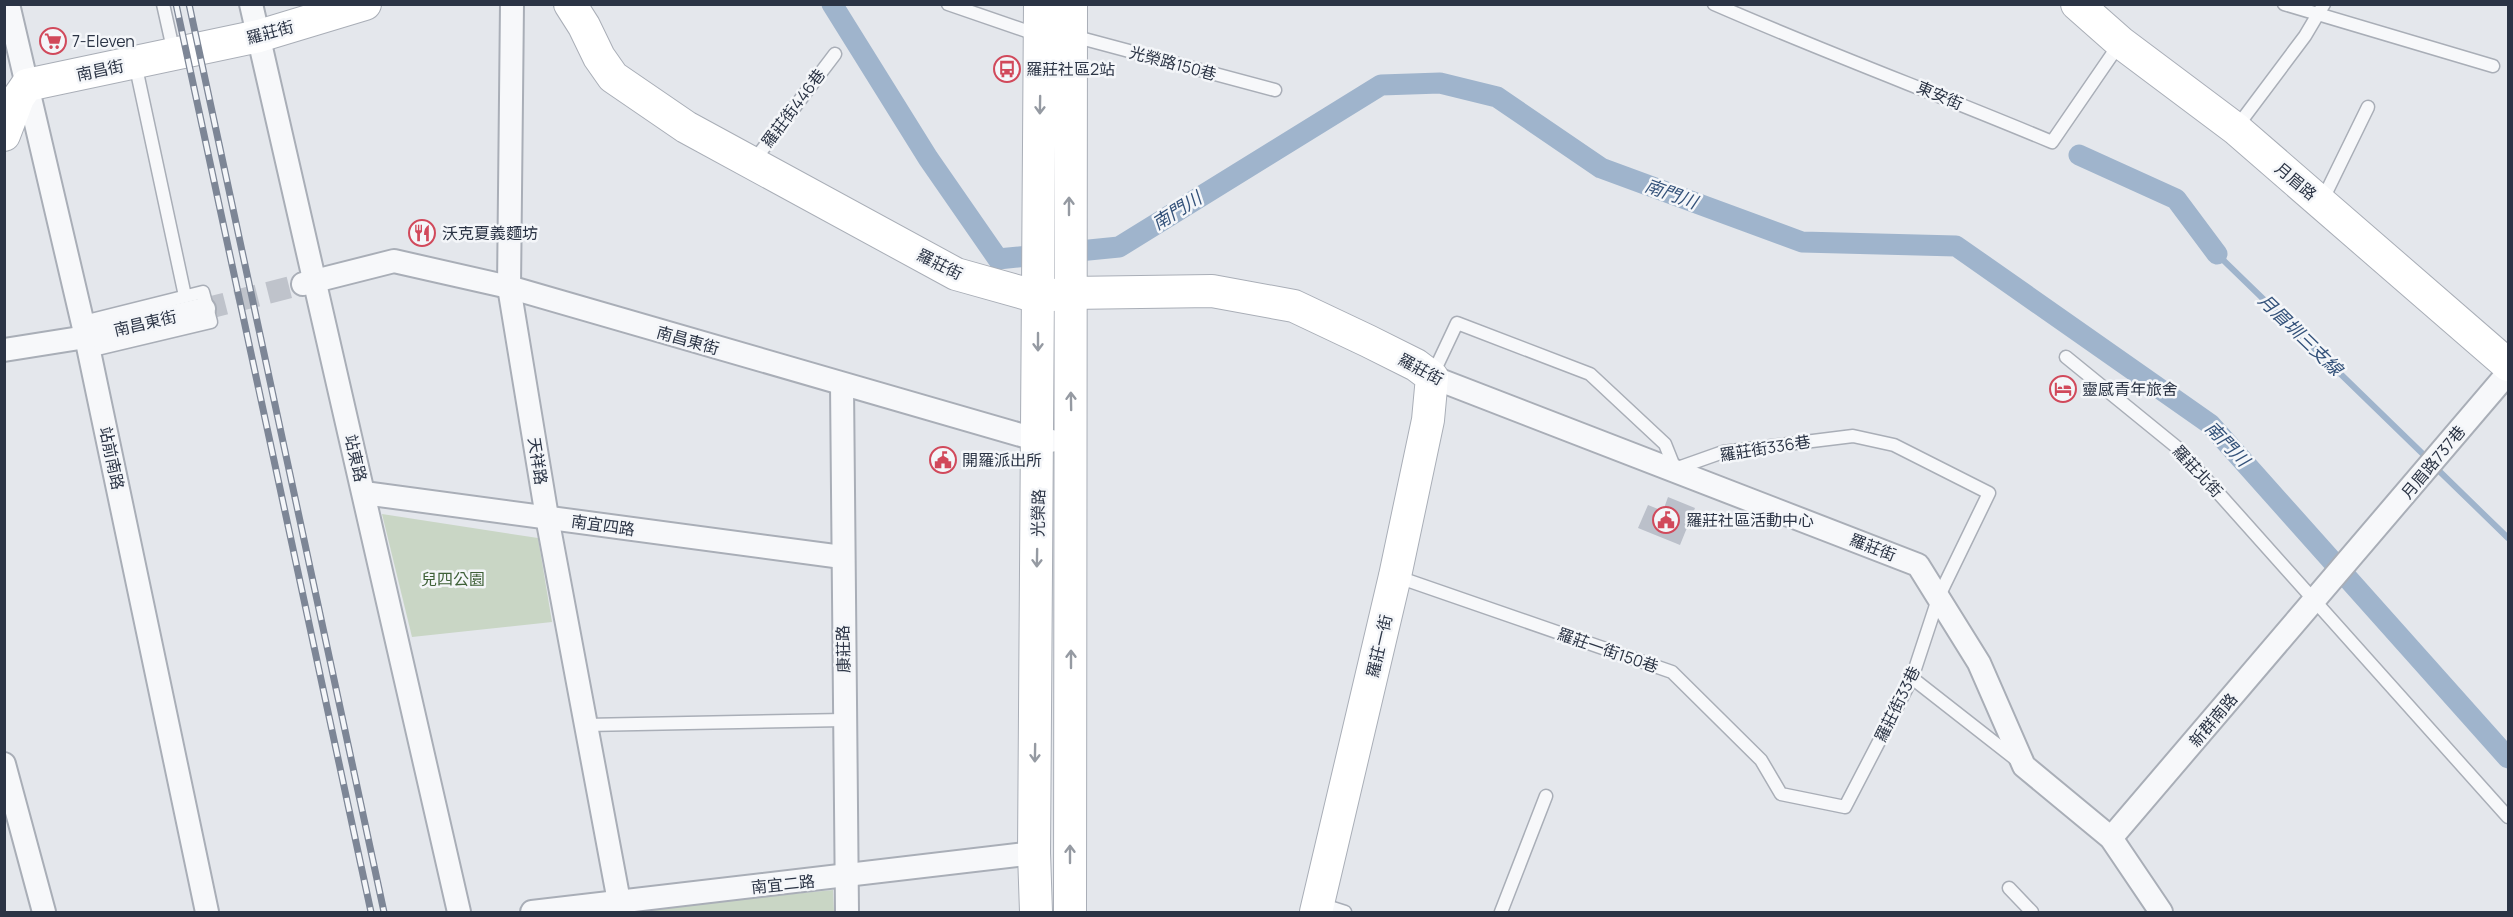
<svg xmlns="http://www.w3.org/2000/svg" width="2513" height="917" viewBox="0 0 2513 917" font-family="Manrope,'Noto Sans TC',sans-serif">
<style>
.green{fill:#c9d6c5}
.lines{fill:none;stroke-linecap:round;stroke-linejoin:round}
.stream{stroke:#9fb4cc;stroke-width:6}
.canal{stroke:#9fb4cc;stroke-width:21}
.building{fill:#bbc0ca}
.street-tunnel{stroke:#bfc3cb;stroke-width:22;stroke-dasharray:22 11;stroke-linecap:butt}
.lane-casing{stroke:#a9aeb7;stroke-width:15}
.street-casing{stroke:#a9aeb7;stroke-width:26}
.secondary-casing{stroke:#a9aeb7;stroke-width:34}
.lane{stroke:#f7f8fa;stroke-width:12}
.street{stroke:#f7f8fa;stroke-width:22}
.secondary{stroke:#fff;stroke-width:32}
.rail-casing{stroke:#7d8696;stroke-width:7}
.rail{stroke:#f4f6f9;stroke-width:4.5;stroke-dasharray:14;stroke-linecap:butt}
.oneway{stroke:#959aa2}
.labels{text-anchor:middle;stroke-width:5;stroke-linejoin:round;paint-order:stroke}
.street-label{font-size:16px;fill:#2b3445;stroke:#f4f6f9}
.poi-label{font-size:16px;fill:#2b3445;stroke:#f4f6f9;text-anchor:start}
.park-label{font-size:16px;fill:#3f6138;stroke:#f4f6f9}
.water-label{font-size:18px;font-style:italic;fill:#34527a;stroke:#f4f6f9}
</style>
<rect width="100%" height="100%" fill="#e4e7ec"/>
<g class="green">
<path d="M 382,514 L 538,538 L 552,622 L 412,637 Z"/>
<path d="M 833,890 L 834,912 L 630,912 L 630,910 Z"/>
</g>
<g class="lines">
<g class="stream">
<path d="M 2217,254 L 2427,458"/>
<path d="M 2434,466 L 2508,538"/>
</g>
<g class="canal">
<path d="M 832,4 L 928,158 L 998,259 L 1119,247 L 1381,85 L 1440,83 L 1497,97 L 1601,168 L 1802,242 L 1956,246 L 2210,424 L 2508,758"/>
<path d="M 2079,155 L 2176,199 L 2217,254"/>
</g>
</g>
<path class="building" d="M 1668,497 L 1695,508 L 1680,545 L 1638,528 L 1648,505 L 1663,511 Z"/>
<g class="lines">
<path class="street-tunnel" d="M 204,309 L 303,284"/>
<defs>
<g id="lane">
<path d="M 163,4 L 174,53"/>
<path d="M 948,4 L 1038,35"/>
<path d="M 1714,4 C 1826,53 1940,95 2052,142 L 2120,43"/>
<path d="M 2284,4 L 2493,66"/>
<path d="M 1073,36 L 1275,90"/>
<path d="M 135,63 L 185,296"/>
<path d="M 2236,128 L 2305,36 L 2324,4"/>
<path d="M 753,162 L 835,54"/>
<path d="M 2322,201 L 2368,107"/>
<path d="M 83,322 L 203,292 L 211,322 L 89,351"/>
<path d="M 2066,357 L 2179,449 L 2508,817"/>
<path d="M 1395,576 L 1672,672 L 1761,760 L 1781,794 L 1845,807 L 1912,678 L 1939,596 L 1989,493 L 1894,445 L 1853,436 L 1723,452 L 1675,469 L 1665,444 L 1590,374 L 1457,323 L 1432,376"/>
<path d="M 1912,678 L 2018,761"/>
<path d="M 586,725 L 844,720"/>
<path d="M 2009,888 L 2032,912"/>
<path d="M 1320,904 L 1345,912"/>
<path d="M 1501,912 L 1546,796"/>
</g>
<g id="street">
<path d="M 8,4 L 86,337 L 207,912"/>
<path d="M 251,4 L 459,912"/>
<path d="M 512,4 L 509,287 L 547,517 L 621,912"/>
<path d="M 303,284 L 394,261 L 509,287 L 1038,440 L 1051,441"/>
<path d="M 4,350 L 86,337 L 204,309"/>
<path d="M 1432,377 L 1918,565 L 1979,663 L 2024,766 L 2111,838 L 2161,912"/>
<path d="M 842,385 L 847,912"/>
<path d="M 364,493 L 842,557"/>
<path d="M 4,764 L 44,912"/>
<path d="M 2111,838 L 2508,373"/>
<path d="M 532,912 L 1034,853"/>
</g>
<g id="secondary">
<path d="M 570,4 L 584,26 L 599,57 L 613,77 L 686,127 L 956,274 L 1038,297 L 1069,293 L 1212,291 L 1294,306 L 1368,341 L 1416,365 L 1432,377 L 1428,420 L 1395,576 L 1316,912"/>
<path d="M 2077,4 L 2120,42 L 2236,129 L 2508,365"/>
<path d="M 4,135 L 18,98 L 27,85 L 259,36 L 365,4"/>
<path d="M 1036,912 L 1034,853 L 1040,4"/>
<path d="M 1070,912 L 1071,4"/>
</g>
</defs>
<use href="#lane" class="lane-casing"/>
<use href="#street" class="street-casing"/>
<use href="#secondary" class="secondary-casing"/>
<use href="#lane" class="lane"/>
<use href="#street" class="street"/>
<use href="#secondary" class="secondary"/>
<defs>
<g id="rail">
<path d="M 176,4 L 371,912"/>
<path d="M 189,4 L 384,912"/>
</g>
</defs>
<use href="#rail" class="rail-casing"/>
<use href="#rail" class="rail"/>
</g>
<defs><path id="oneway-shaft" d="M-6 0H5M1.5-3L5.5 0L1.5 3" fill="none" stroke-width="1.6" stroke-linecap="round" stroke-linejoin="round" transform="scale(1.5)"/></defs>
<g class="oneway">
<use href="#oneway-shaft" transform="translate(1040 105) rotate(91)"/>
<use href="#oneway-shaft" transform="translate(1069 206) rotate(-90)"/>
<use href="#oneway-shaft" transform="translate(1038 342) rotate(90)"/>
<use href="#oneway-shaft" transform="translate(1071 401) rotate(-91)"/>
<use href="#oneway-shaft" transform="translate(1037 558) rotate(91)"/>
<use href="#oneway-shaft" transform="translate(1071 659) rotate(-90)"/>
<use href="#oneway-shaft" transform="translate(1035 753) rotate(91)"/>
<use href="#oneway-shaft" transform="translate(1070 854) rotate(-90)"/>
</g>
<defs>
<symbol id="supermarket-ring" viewBox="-11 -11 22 22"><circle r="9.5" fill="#f4f6f9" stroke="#d1495b" stroke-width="1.5"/><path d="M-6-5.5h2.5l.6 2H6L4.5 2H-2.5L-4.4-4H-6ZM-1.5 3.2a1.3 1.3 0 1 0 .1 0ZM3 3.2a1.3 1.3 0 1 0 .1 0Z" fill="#d1495b"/></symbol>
<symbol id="bus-ring" viewBox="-11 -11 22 22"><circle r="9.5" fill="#f4f6f9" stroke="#d1495b" stroke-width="1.5"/><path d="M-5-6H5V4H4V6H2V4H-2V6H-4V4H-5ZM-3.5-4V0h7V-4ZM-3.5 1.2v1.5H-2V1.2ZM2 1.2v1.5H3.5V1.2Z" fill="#d1495b"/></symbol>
<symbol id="restaurant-ring" viewBox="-11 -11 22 22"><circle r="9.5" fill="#f4f6f9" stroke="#d1495b" stroke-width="1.5"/><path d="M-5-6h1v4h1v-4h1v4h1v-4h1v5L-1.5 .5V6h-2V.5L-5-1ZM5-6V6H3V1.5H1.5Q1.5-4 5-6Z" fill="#d1495b"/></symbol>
<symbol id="hotel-ring" viewBox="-11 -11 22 22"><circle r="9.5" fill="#f4f6f9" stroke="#d1495b" stroke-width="1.5"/><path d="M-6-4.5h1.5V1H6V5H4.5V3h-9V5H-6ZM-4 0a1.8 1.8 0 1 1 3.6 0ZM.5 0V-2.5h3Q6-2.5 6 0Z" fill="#d1495b"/></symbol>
<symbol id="civic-ring" viewBox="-11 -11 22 22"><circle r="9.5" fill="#f4f6f9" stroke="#d1495b" stroke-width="1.5"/><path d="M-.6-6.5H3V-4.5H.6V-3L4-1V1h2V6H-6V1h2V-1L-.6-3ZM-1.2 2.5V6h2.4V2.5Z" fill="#d1495b"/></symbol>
</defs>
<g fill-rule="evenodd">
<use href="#supermarket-ring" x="38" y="26" width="30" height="30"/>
<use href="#bus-ring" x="992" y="54" width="30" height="30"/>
<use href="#restaurant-ring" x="407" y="218" width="30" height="30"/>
<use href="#hotel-ring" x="2048" y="374" width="30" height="30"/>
<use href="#civic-ring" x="928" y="445" width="30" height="30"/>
<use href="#civic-ring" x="1651" y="505" width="30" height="30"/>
</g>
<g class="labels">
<g class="street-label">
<text transform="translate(270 32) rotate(-15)" y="6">羅莊街</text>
<text transform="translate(1173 63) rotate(15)" y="6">光榮路150巷</text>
<text transform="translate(100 70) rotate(-12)" y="6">南昌街</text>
<text transform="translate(1940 95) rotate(23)" y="6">東安街</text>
<text transform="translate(793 108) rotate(-53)" y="6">羅莊街446巷</text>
<text transform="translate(2296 181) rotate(40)" y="6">月眉路</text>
<text transform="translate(940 264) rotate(26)" y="6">羅莊街</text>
<text transform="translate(145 323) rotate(-13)" y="6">南昌東街</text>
<text transform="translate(688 340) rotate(16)" y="6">南昌東街</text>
<text transform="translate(1421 369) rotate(28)" y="6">羅莊街</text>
<text transform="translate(1765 448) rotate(-9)" y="6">羅莊街336巷</text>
<text transform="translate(112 458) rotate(78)" y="6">站前南路</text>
<text transform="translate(356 458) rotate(77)" y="6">站東路</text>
<text transform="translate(538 461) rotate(81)" y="6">天祥路</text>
<text transform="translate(2433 462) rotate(-50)" y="6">月眉路737巷</text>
<text transform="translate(2198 471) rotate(47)" y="6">羅莊北街</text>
<text transform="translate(1038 513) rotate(-89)" y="6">光榮路</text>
<text transform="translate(603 525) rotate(8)" y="6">南宜四路</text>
<text transform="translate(1873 547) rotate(21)" y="6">羅莊街</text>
<text transform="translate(1379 646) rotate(-77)" y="6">羅莊一街</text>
<text transform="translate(843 649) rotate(-91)" y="6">康莊路</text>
<text transform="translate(1608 650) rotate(19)" y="6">羅莊一街150巷</text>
<text transform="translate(1897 704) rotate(-64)" y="6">羅莊街33巷</text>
<text transform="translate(2213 720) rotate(-50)" y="6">新群南路</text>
<text transform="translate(783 884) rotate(-6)" y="6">南宜二路</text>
</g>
<g class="poi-label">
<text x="72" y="47">7-Eleven</text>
<text x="1026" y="75">羅莊社區2站</text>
<text x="442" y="239">沃克夏義麵坊</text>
<text x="2082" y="395">靈感青年旅舍</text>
<text x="962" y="466">開羅派出所</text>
<text x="1686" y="526">羅莊社區活動中心</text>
</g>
<g class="park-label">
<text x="453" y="585">兒四公園</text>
</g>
<g class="water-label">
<text transform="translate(1671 194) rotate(20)" y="6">南門川</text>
<text transform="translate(1177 211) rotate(-32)" y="6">南門川</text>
<text transform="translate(2300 335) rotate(44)" y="6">月眉圳三支線</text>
<text transform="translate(2227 444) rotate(46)" y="6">南門川</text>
</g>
</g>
<rect width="2513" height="917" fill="none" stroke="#2b3445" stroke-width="12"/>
</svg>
